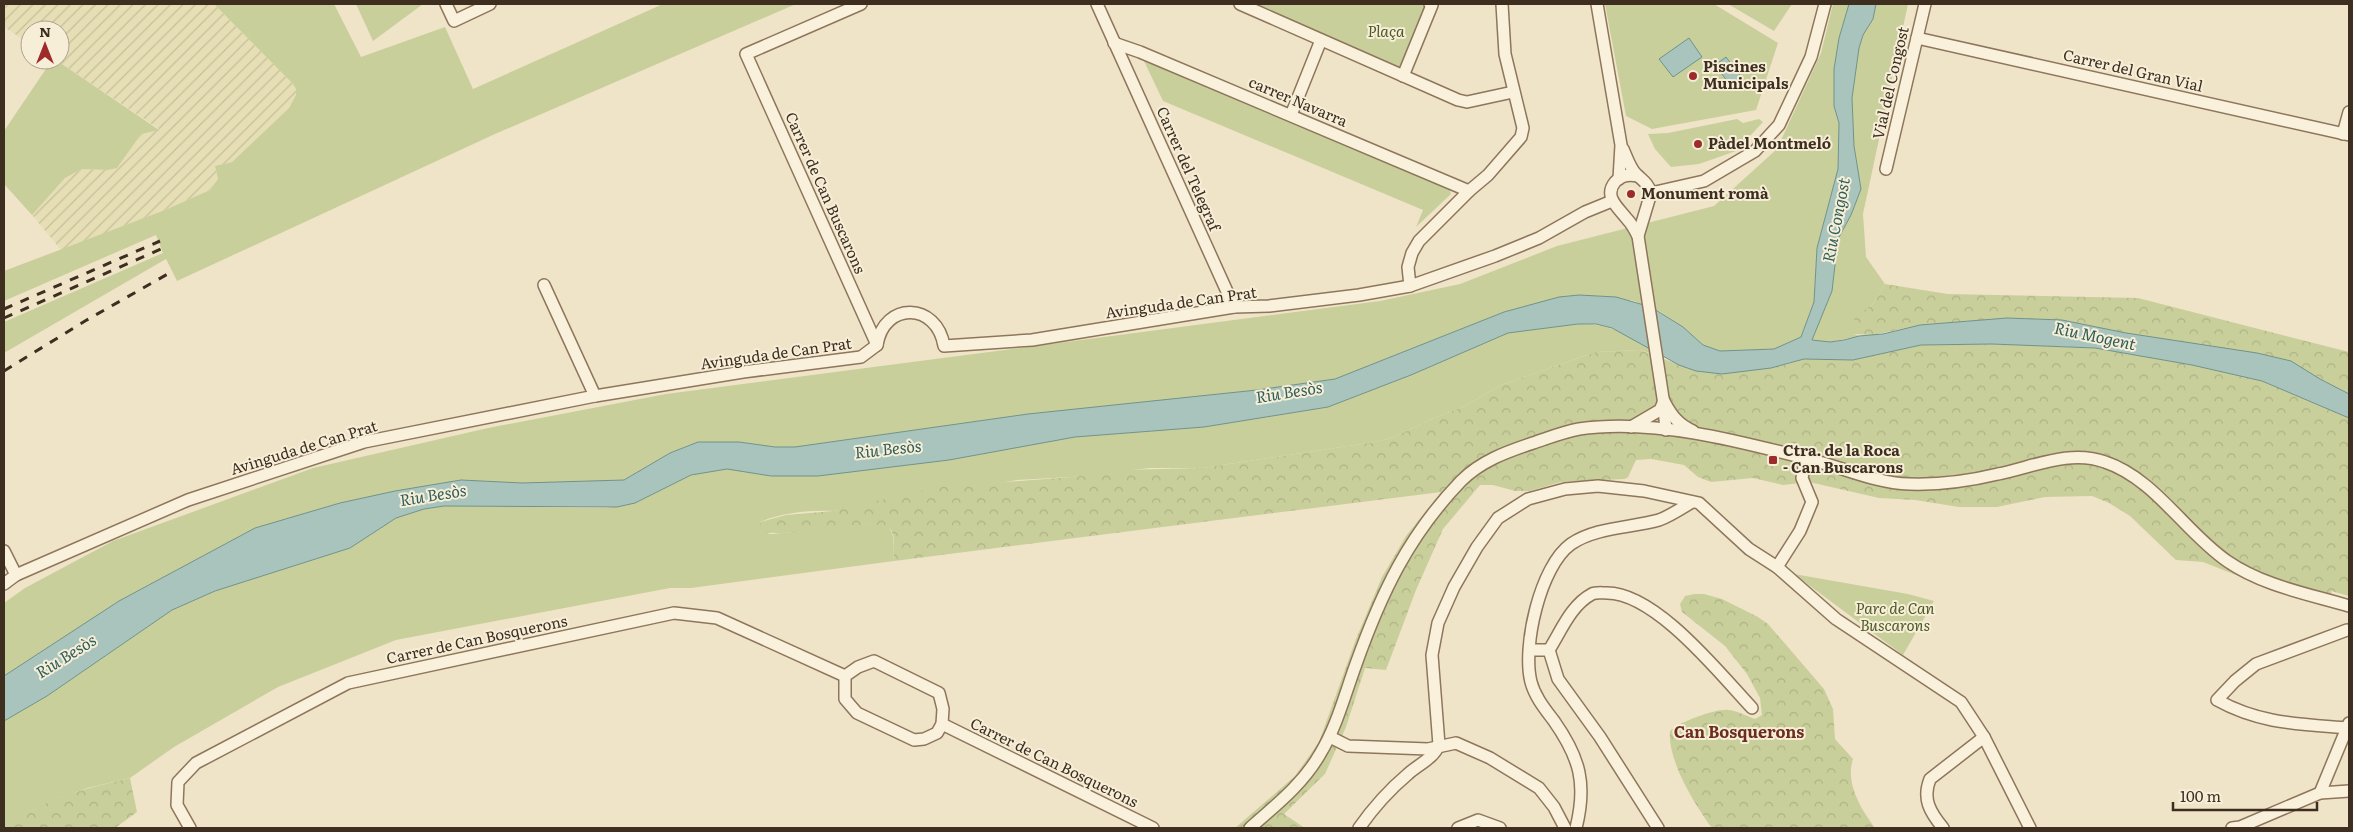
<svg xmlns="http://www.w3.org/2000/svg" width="2353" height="832" viewBox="0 0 2353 832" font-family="Literata,serif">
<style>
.farmland{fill:url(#farmland-furrows)}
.green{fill:#c9cf9b}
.forest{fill:url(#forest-crowns)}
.water{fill:#a9c4bc;stroke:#6f938a}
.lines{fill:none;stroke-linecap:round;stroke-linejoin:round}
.minor-casing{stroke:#8d765c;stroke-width:14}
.minor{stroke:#faf1dc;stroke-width:11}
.rail{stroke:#3d2e20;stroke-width:3;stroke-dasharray:9 9;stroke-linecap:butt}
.poi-dot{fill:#9e2a2b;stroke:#f7eed8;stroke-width:2}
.labels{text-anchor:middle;stroke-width:4;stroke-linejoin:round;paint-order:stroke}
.park-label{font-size:15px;font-style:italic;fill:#4d5a26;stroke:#f7eed8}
.poi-label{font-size:15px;font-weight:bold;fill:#3d2e20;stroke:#f7eed8;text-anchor:start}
.street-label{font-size:15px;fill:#3d2e20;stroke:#f7eed8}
.water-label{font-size:16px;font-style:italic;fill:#2f5d5a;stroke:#f7eed8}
.neighbourhood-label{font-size:16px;font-weight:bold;fill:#6b2e1e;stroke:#f7eed8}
</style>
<defs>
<pattern id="farmland-furrows" width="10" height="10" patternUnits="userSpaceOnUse" patternTransform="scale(1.25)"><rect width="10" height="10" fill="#e6deb5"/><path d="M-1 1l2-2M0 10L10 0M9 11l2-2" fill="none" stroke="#c6bf9b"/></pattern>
<pattern id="forest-crowns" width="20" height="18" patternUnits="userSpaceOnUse" patternTransform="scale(1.25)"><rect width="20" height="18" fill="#c9cf9b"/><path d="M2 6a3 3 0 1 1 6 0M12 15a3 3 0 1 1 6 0" fill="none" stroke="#aeb285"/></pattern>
</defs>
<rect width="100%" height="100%" fill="#f0e4c8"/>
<path class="farmland" d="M 4,4 L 214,4 L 293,84 L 296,89 L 296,95 L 289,108 L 232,162 L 215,166 L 218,179 L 210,190 L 165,210 L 61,250 L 32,215 L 65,178 L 82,169 L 108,170 L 117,168 L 141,133 L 159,129 L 56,60 L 60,60 L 60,30 L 30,30 L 30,44 L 4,27 Z"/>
<g class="green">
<path d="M 214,4 L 334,4 L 361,57 L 445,27 L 473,89 L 663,4 L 796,4 L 495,134 L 177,281 L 166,259 L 4,353 L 4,322 L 163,253 L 156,235 L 4,301 L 4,271 L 165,210 L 210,190 L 218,179 L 215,166 L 232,162 L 289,108 L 296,95 L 296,89 L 293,84 Z"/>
<path d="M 356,4 L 423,4 L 373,41 Z"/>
<path d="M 1254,4 L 1420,4 L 1427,7 L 1400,69 Z"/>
<path d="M 1605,4 L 1714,4 L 1778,43 L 1756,110 L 1652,129 L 1626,116 Z"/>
<path d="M 1728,4 L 1792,4 L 1774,31 Z"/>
<path d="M 1833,4 L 1849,4 L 1839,38 L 1834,69 L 1834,106 L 1839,123 L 1838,169 L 1817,248 L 1814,302 L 1801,337 L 1774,349 L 1720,351 L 1703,345 L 1683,327 L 1659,311 L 1634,301 L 1606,296 L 1568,296 L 1504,312 L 1335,379 L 1257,390 L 1028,414 L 795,447 L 775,447 L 739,442 L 708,442 L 689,445 L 670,453 L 624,480 L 522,483 L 461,480 L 395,491 L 340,503 L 255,528 L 119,601 L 4,676 L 4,603 L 25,588 L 113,541 L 313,468 L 488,428 L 666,394 L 1380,301 L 1460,284 L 1557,246 L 1714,206 L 1777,149 L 1821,53 Z"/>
<path d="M 1876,4 L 1908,4 L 1863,214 L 1866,257 L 1885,284 L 1873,304 L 1865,310 L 1854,334 L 1859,336 L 1830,342 L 1812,340 L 1832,291 L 1838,239 L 1851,215 L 1861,189 L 1854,146 L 1852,98 L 1859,48 L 1863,35 L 1873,19 Z"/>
<path d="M 1143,59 L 1449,187 L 1451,194 L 1416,227 L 1423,210 L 1163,101 Z"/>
<path d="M 52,60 L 56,60 L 159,130 L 141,134 L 117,168 L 108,170 L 82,169 L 65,178 L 32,215 L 4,184 L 4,131 Z"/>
<path d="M 1737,119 L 1743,123 L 1759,119 L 1763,122 L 1736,151 L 1699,164 L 1671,167 L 1655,149 L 1648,134 L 1668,133 Z"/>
<path d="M 1578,324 C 1615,324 1633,337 1662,357 L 1640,350 L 1596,352 L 1501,385 L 1465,406 L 1429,420 L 1394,437 L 1375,442 L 1202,468 L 1150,468 L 1072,477 L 1017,480 L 833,511 C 810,510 781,513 760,522 L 769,534 C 790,534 877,518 888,527 C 896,534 893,551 894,561 L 691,588 L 670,588 L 396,640 L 278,687 L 174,747 L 130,778 L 88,788 L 59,798 L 33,810 L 7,828 L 4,828 L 4,721 L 47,696 L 172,610 L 215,591 L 350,548 L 396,518 L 424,509 L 444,506 L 606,508 L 635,503 L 691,475 L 727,469 L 771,476 L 818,476 L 949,460 L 1075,437 L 1204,427 L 1328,407 L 1411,375 L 1508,333 Z"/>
<path d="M 1794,574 L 1908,594 L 1934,601 L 1903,655 Z"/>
</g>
<g class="forest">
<path d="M 1885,284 L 1948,294 L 2138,298 L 2349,352 L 2349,394 L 2320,379 L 2062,320 L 2007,318 L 1920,325 L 1873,335 L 1854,334 L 1852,330 L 1855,317 L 1873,304 Z"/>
<path d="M 1992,344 L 2095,348 L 2192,365 L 2262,381 L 2349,418 L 2349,596 L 2331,591 L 2335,608 L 2274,590 L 2203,562 L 2176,560 L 2130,516 L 2109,503 L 2092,496 L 2045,497 L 1997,507 L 1959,507 L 1915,500 L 1879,498 L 1809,482 L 1783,485 L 1753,478 L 1711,482 L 1698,477 L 1684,465 L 1651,459 L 1636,460 L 1628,477 L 1625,479 L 1561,482 L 1529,491 L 1515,491 L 1493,485 L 1480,485 L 1443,529 L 1416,590 L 1386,670 L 1365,668 L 1346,727 L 1325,774 L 1284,814 L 1305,828 L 1235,828 L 1295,776 L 1319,742 L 1356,639 L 1382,577 L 1406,536 L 1441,492 L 894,561 C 893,552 896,538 891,530 C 880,514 786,540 760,531 L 760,522 L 786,515 L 833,511 L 938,487 L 1072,477 L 1120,470 L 1202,468 L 1375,442 L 1394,437 L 1429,420 L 1465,406 L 1501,385 L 1596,352 L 1640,350 L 1696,371 L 1722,374 L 1788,364 L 1804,359 L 1853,360 L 1921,345 Z"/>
<path d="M 1694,594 L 1704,594 L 1722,599 L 1758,617 L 1768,624 L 1824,689 L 1833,709 L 1835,739 L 1853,759 C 1845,783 1861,809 1875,828 L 1712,828 C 1695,805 1667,760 1670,731 C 1680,722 1716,708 1729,710 C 1738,711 1746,716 1755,719 L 1762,715 L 1760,698 L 1747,674 L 1725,646 L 1682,612 L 1680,604 L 1685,596 Z"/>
<path d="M 130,778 L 137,812 L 115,828 L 7,828 C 15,822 24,815 33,810 C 62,793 98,786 130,778 Z"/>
</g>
<g class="water">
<path d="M 1849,4 L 1876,4 L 1873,19 L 1863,35 L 1859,48 L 1852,98 L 1854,146 L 1861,189 L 1851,215 L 1838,239 L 1832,291 L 1812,340 L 1830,342 L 1844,340 L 1859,336 L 1883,334 L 1920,325 L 2007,318 L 2062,320 L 2126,333 L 2257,353 L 2291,361 L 2320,379 L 2349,394 L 2349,418 L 2262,381 L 2192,365 L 2095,348 L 1992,344 L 1921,345 L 1853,360 L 1804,359 L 1771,368 L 1722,374 L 1696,371 L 1679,365 L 1612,328 L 1596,324 L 1578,324 L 1508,333 L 1411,375 L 1328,407 L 1204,427 L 1075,437 L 949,460 L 818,476 L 771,476 L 727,469 L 691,475 L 635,503 L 617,507 L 444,506 L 424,509 L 396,518 L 350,548 L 215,591 L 172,610 L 47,696 L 4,721 L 4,676 L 119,601 L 255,528 L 340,503 L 395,491 L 461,480 L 522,483 L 624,480 L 670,453 L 698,442 L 739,442 L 775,447 L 795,447 L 1028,414 L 1257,390 L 1335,379 L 1504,312 L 1559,297 L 1579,295 L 1616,297 L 1651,307 L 1683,327 L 1703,345 L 1720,351 L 1774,349 L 1801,337 L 1814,302 L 1817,248 L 1838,169 L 1839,123 L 1834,106 L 1834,69 L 1839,38 Z"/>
<path d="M 1689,38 L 1702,57 L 1673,77 L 1659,59 Z"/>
<path d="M 1726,57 L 1742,78 L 1731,86 L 1715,65 Z"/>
</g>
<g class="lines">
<defs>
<g id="minor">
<path d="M 446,4 L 454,21 L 490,4"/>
<path d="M 861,4 L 746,54 L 877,345"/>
<path d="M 1097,4 L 1234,307"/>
<path d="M 1240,4 L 1458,100 L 1467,102 L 1513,92"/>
<path d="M 1597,4 L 1621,145 L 1619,179"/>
<path d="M 1917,38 L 2349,135"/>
<path d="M 1114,43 L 1140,52 L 1469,191"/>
<path d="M 1403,76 L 1432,5 L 1430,4"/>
<path d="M 1291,115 L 1321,40"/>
<path d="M 2343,134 L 2349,112"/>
<path d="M 1623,149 C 1627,158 1630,168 1636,174 C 1643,181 1648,183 1651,193 L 1638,236"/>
<path d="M 1886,169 L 1925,4"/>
<path d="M 1638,176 C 1629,174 1621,175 1615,182 C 1603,197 1619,208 1627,219 C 1632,224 1635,230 1638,236 L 1663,398 L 1666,430"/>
<path d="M 1651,193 L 1704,181 L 1755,151 L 1779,125 L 1811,57 L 1825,4"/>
<path d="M 544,285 L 595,396"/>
<path d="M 1410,286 L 1408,267 L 1412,253 L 1419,241 L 1469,191 L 1488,175 L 1521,137 L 1523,128 L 1505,54 L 1502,4"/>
<path d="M 1665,403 C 1672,416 1679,425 1693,431"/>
<path d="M 1631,427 L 1660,410 L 1664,401"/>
<path d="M 4,551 L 16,575"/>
<path d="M 1777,567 L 1800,531 L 1812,502 L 1802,478 L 1806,458"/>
<path d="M 4,584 L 16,575 L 188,500 L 364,442 L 595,396 L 743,372 L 861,357 L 877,345 C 884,301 937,302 944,346 L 1032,340 L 1234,307 L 1269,306 L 1359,295 L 1410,286 L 1495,256 L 1539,238 L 1585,212 L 1612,201"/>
<path d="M 2347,630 L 2256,664 L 2235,681 L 2217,700 C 2260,724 2300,724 2348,728"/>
<path d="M 1530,650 L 1549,650 C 1561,631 1571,605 1592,594 C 1596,592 1602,593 1607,593 C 1656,593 1720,674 1752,708"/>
<path d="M 1549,650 L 1558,679 L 1600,737 L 1658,828"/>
<path d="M 874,661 L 939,693 L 943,709 L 942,724 L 937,733 L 924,739 L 914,740 L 857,713 L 845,699 L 845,676 L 858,667 Z"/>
<path d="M 942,724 L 1153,828"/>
<path d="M 1330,737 L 1348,746 L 1428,749 L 1456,743 L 1490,758 L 1539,788 L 1554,807 L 1565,828"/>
<path d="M 2320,793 L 2349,723"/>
<path d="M 190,828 L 177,805 L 178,782 L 196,763 L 348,683 L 674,613 L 717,618 L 845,676"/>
<path d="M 1250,828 C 1276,805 1303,784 1320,754 C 1337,726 1345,694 1356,664 C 1381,594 1408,536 1461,481 C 1481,461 1506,452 1533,443 C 1548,438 1563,432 1579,429 C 1655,418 1743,442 1816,461 C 1846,469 1877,483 1909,484 C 1939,485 1969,481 1998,474 C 2033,467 2070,449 2105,462 C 2154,478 2186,533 2227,561 C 2263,586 2309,594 2349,606"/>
<path d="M 1359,828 C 1373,808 1389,790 1408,774 C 1419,764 1433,759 1439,745 L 1432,655 L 1438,623 L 1454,587 L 1477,547 L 1498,518 L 1528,499 L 1565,489 L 1598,486 L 1644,491 L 1699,503 L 1749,549 L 1777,567 L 1836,619 L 1961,702 L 1984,737 L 2030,828"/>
<path d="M 1458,828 L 1478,820 L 1500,828"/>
<path d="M 1576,828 C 1587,784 1580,758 1554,721 C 1545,709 1535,697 1531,682 C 1522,647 1540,566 1571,544 C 1596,527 1631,528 1659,520 C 1670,516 1682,508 1692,502"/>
<path d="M 1943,828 C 1930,812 1922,799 1930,779 L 1984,737"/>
<path d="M 2232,828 L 2240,827 L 2320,793 L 2349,791"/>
</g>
</defs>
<use href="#minor" class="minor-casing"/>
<use href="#minor" class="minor"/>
<g class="rail">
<path d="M 4,309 L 160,241"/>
<path d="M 4,318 L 161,249"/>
<path d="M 4,371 L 85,321 L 173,271"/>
</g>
</g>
<g class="poi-dot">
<circle cx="1693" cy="76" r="5"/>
<circle cx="1698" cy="144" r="5"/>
<circle cx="1631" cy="194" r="5"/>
<rect x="1768" y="455" width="10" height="10" rx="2.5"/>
</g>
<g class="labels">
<g class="park-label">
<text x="1386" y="37">Plaça</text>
<text x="1895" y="614">Parc de Can<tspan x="1895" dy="17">Buscarons</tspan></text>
</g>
<g class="poi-label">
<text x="1703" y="72">Piscines<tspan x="1703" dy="17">Municipals</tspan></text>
<text x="1708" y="149">Pàdel Montmeló</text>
<text x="1641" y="199">Monument romà</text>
<text x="1783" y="456">Ctra. de la Roca<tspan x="1783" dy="17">- Can Buscarons</tspan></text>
</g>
<g class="street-label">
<text transform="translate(2133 71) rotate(13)" y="5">Carrer del Gran Vial</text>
<text transform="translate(1891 83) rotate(-77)" y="5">Vial del Congost</text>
<text transform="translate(1298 102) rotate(23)" y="5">carrer Navarra</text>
<text transform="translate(1188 169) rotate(66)" y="5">Carrer del Telegraf</text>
<text transform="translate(825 193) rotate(66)" y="5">Carrer de Can Buscarons</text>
<text transform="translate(1181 303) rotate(-8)" y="5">Avinguda de Can Prat</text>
<text transform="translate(776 354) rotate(-8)" y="5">Avinguda de Can Prat</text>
<text transform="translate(304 448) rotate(-17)" y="5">Avinguda de Can Prat</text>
<text transform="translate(477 640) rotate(-12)" y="5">Carrer de Can Bosquerons</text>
<text transform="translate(1054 763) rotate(26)" y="5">Carrer de Can Bosquerons</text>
</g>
<g class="water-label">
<text transform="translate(1836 220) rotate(-79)" y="6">Riu Congost</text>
<text transform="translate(2095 336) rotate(12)" y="6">Riu Mogent</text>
<text transform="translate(1289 392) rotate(-9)" y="6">Riu Besòs</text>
<text transform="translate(888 449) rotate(-6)" y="6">Riu Besòs</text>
<text transform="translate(433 495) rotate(-9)" y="6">Riu Besòs</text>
<text transform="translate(66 656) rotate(-32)" y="6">Riu Besòs</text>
</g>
<g class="neighbourhood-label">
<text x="1739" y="738">Can Bosquerons</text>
</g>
</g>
<rect width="2353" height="832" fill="none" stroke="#3d2e20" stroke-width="10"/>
<g transform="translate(45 45)"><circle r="24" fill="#f7eed8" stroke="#ada18e"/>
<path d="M0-4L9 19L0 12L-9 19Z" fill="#9e2a2b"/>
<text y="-8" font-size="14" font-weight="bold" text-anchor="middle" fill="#3d2e20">N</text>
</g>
<path d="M2173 802v8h144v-8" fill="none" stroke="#3d2e20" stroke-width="2.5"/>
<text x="2180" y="802" font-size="15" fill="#3d2e20" stroke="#f7eed8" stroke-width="4" paint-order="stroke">100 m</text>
</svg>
